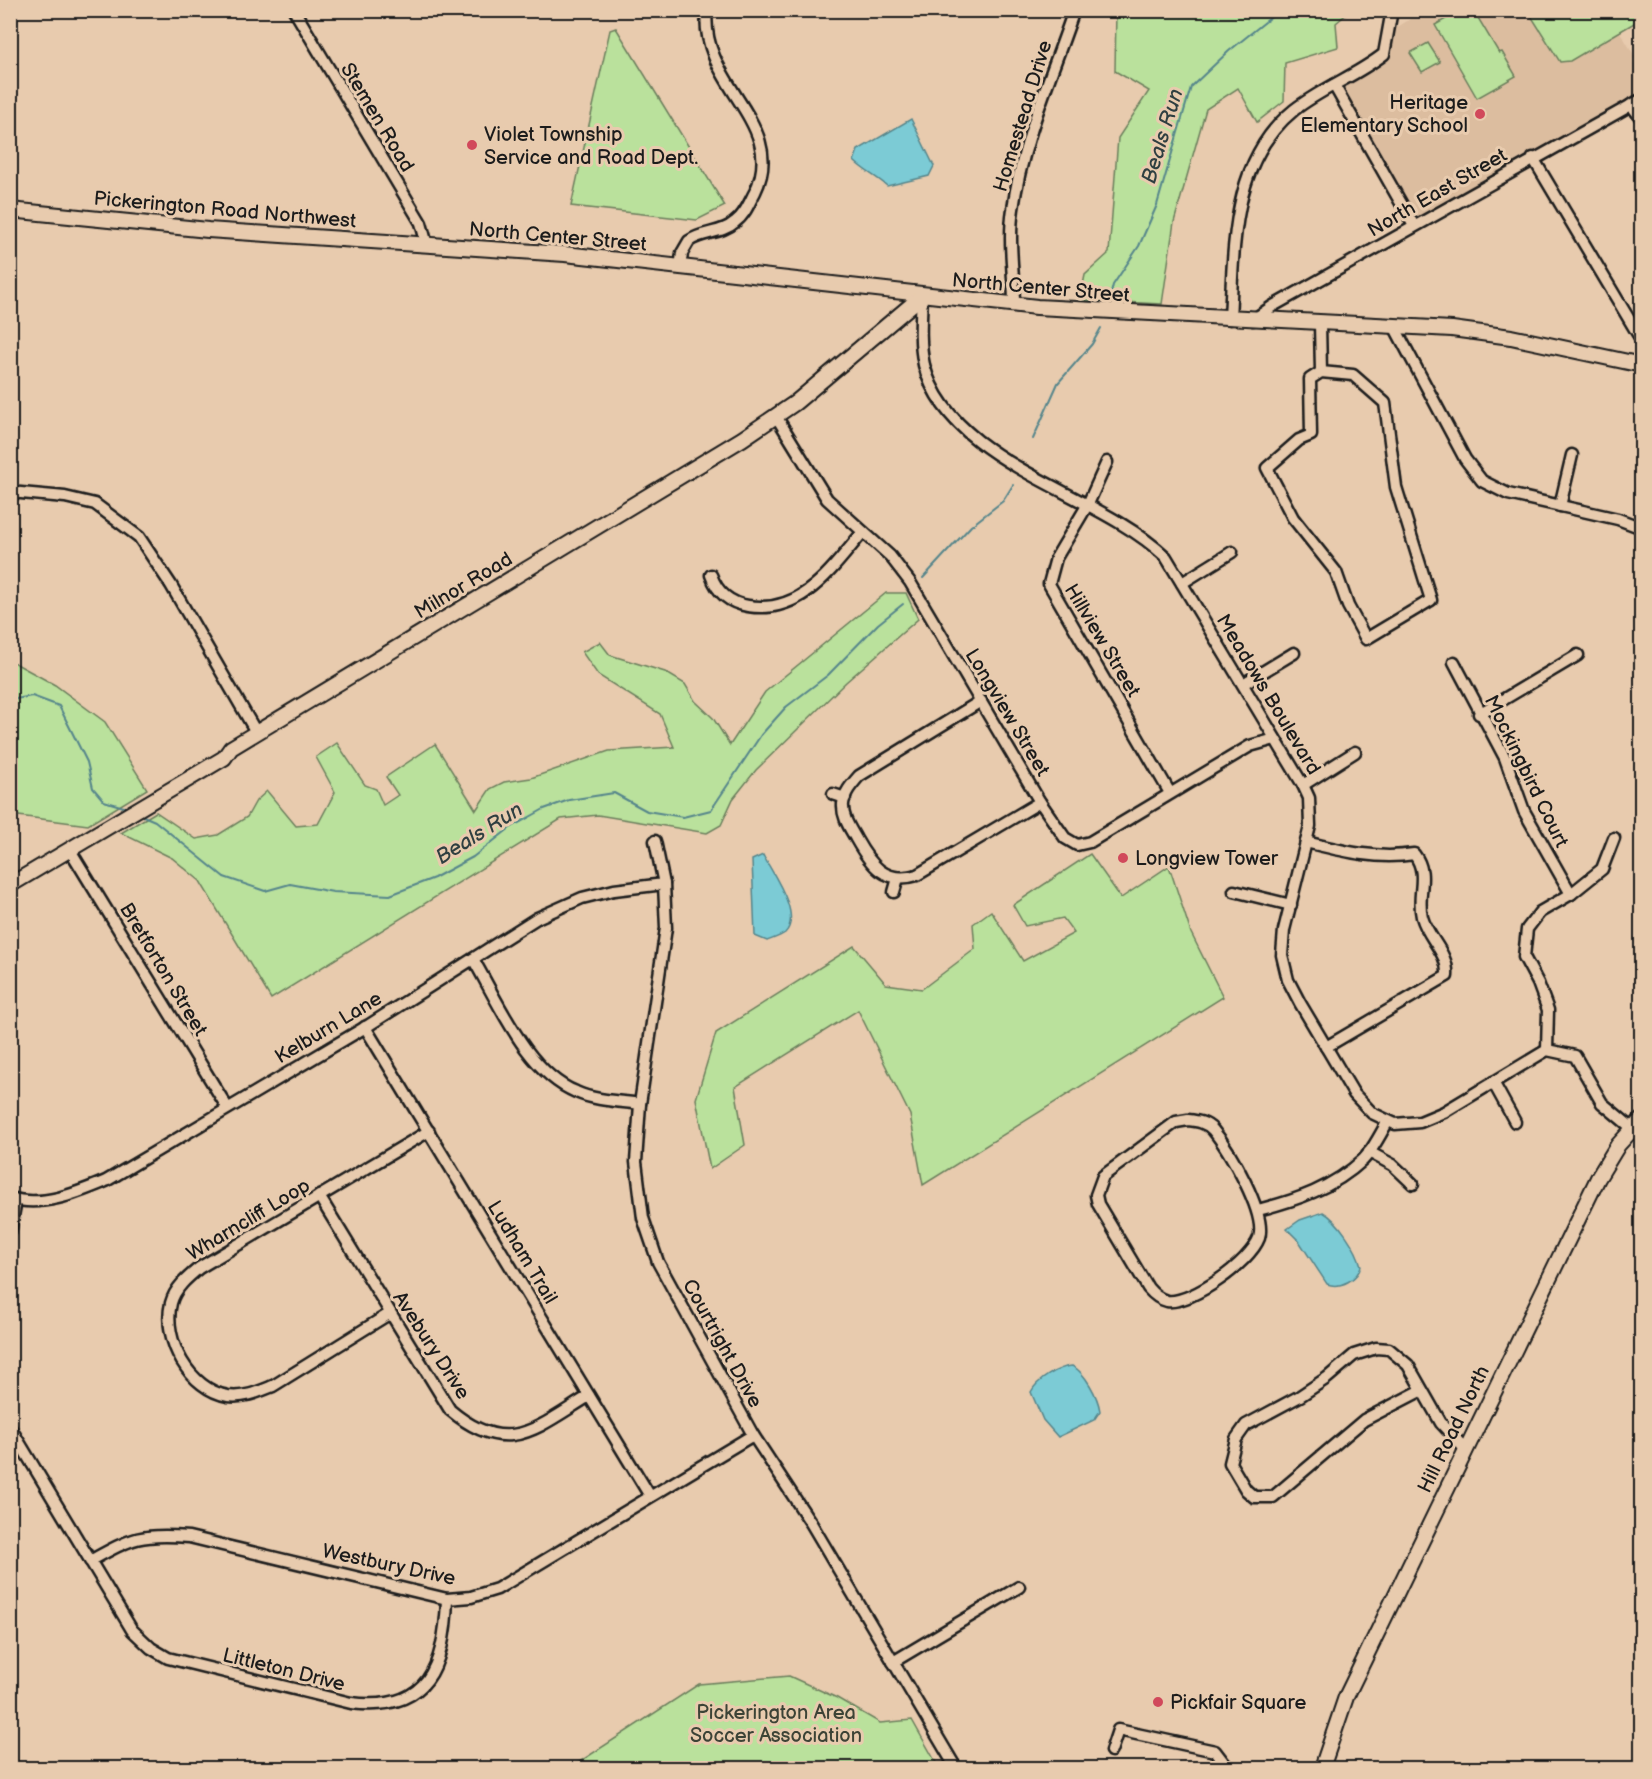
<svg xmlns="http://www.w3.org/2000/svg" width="1652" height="1779" viewBox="0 0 1652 1779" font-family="'Balsamiq Sans',sans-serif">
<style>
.built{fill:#dcbd9f}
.green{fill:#bae19c;stroke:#6b7e5c;stroke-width:1.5}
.water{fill:#7bcbd5;stroke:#55858b;stroke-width:1.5}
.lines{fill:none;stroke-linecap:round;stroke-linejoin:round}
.stream{stroke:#55858b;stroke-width:2}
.minor-casing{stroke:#1c1c1c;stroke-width:15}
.major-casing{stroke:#1c1c1c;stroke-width:18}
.minor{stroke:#e8cbae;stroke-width:10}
.major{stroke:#e8cbae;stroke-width:14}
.poi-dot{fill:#d1495b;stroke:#e8cbae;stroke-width:2}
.labels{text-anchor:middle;stroke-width:6;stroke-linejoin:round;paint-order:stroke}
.poi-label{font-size:20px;fill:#1c1c1c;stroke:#e8cbae;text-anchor:start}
.street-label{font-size:20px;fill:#1c1c1c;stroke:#e8cbae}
.park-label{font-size:20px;fill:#3c4336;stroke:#e8cbae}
.water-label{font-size:21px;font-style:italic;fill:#2f3f41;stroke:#e8cbae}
</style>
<rect width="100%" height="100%" fill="#e8cbae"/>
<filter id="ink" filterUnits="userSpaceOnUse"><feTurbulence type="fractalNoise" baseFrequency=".0167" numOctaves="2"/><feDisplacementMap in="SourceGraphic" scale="12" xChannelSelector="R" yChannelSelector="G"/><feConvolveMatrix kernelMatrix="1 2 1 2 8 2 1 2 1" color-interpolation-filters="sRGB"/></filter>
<g filter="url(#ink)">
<path class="built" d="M 1423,11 L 1528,11 L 1560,62 L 1570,61 L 1620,32 L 1636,58 L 1633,60 L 1641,74 L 1641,94 L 1416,220 L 1343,94 L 1348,84 L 1386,61 L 1390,54 L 1390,35 L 1396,28 Z"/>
<g class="green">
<path d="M 1116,11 L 1350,11 L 1336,23 L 1338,47 L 1285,63 L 1284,101 L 1257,122 L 1238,88 L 1206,109 L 1174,222 L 1162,304 L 1080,300 L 1085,275 L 1109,253 L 1118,138 L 1149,91 L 1115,71 Z"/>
<path d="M 1460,11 L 1474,11 L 1499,53 L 1502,52 L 1516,76 L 1477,98 L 1435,25 Z"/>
<path d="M 1528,11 L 1641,11 L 1641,19 L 1570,61 L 1560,62 Z"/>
<path d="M 616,28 L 725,206 L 697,220 L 571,206 L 610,30 Z"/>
<path d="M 1428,43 L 1440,62 L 1422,72 L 1410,53 Z"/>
<path d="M 886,593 L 906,593 L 918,619 L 846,682 L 756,770 L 733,799 L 721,825 L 707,833 L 598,815 L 561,819 L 271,999 L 200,881 L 172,858 L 121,833 L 156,812 L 196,839 L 218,835 L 247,817 L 256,801 L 267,791 L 296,826 L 318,824 L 335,792 L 316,757 L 337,743 L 365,785 L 376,789 L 383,805 L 398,795 L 386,777 L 435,744 L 476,810 L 490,789 L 504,782 L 531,778 L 609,751 L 674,747 L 660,714 L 598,675 L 582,652 L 600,642 L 610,655 L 665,672 L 685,684 L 695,701 L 713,718 L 730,745 L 765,692 Z"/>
<path d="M 11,661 L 55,685 L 105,722 L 147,789 L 88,825 L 11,815 Z"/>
<path d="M 1090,854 L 1121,898 L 1169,866 L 1191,933 L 1223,997 L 923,1185 L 910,1115 L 858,1010 L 735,1087 L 745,1145 L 710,1169 L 696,1099 L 716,1033 L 854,946 L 886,984 L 922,989 L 975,949 L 973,924 L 991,911 L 1023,961 L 1074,933 L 1063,918 L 1025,926 L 1013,905 Z"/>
<path d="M 789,1676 L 837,1698 L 880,1723 L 912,1720 L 939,1768 L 570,1768 L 699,1684 Z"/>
</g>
<g class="water">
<path d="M 911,119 L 934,166 L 929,176 L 887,186 C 876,176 864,171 854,161 L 858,150 Z"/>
<path d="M 763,855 C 772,873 803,915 785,933 C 781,936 772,939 767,941 L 755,936 L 752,860 Z"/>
<path d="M 1323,1212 C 1338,1220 1357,1249 1361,1266 C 1358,1279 1341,1289 1327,1284 L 1299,1241 L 1287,1229 L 1300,1220 Z"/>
<path d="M 1072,1366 C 1085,1372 1098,1397 1100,1411 L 1094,1420 L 1058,1437 L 1043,1420 L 1031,1392 C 1037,1380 1058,1367 1072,1366 Z"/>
</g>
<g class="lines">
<g class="stream">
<path d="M 1110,298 L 1113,285 L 1139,246 L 1157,205 L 1191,87 L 1229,51 L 1280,10"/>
<path d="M 1033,439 L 1058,383 L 1092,344 L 1101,328"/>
<path d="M 923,578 L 971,526 L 1003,501 L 1013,485"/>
<path d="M 10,700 L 32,696 L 59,706 L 87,762 L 93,788 L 104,801 L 127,808"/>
<path d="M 141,815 L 155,821 L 224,877 L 265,891 L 290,884 L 333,892 L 390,895 L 434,878 L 473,857 L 510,828 L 544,809 L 569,800 L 614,793 L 647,811 L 683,817 L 711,810 L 761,735 L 786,707 L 828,675 L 878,624 L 903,604"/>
</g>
<defs>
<g id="minor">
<path d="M 294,10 L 421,223 L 427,245"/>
<path d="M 1334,85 L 1414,226"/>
<path d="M 1631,105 L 1642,119"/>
<path d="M 1533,158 L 1642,341"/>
<path d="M 680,268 L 682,253 L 689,241 C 703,231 722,234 735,222 C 745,215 749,203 755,192 C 789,123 698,84 707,10"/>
<path d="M 922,296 C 921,319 919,342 924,365 C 950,465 1096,490 1166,557 L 1303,785 L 1309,798 L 1310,826 L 1284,930 L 1282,955 L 1288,980 L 1300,1003 L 1354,1094 L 1372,1113 L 1395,1124 L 1420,1122 L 1444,1112 L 1547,1050 L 1575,1056 L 1602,1103 L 1632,1128"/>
<path d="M 1014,305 C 1014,273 1008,241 1013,209 C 1022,141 1052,75 1074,10"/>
<path d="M 1230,319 C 1234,246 1231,161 1294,110 C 1322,88 1356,76 1384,54 L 1392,10"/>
<path d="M 1253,320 L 1273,306 L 1642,99"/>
<path d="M 1320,323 L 1321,372 L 1310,379 L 1311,435 L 1299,440 L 1267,468 L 1293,518 L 1336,572 L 1348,606 L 1366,639 L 1431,600 L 1396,487 L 1385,403 L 1353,375 L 1321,372"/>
<path d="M 1394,326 L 1465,459 L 1482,481 L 1508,494 L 1618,519 L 1642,528"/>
<path d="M 776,416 L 827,499 L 890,556 L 910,582 L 1040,802 L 1065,838 L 1077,845 L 1090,842 L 1250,746 L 1275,739"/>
<path d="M 1107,462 L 1088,504 L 1056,558 L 1049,584 L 1170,793"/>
<path d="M 10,492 L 65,497 L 95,504 L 139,537 L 171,585 L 256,732"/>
<path d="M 1560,506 L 1572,455"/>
<path d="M 711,575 C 717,592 729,603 748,606 C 802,615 832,568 863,532"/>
<path d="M 1182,583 L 1232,552"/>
<path d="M 1454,662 L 1505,758 L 1524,811 L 1571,894"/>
<path d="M 1243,684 L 1294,653"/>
<path d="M 981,701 L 859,776 C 852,784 844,793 843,804 C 842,817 850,828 856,839 C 870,864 885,885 917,875 L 1040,802"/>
<path d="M 1479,714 L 1578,655"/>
<path d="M 1303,785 L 1355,752"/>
<path d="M 833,794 L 845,798"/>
<path d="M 655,841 L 664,884 L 666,928 L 640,1104 L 636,1162 L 643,1218 L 658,1262 L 753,1435 L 811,1523 L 956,1768"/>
<path d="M 1306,842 C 1343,851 1376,860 1414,854 C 1430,875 1416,893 1422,917 C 1428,939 1449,953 1447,976 L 1326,1047"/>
<path d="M 70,850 L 227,1107"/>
<path d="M 1234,891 L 1291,905"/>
<path d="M 894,892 L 898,878"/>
<path d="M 473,959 C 499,1003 527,1072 576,1092 C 596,1101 619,1101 640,1104"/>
<path d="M 365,1027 L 650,1496"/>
<path d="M 1547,1050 L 1548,1010 L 1538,983 L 1524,957 L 1527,929 L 1540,912 L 1571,894 L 1602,869 L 1614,838"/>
<path d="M 1493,1082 L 1515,1122"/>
<path d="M 1188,1120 C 1197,1121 1206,1122 1213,1130 C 1229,1149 1267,1214 1259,1238 C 1250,1262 1192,1304 1167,1301 C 1158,1299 1153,1294 1148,1288 L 1098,1204 L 1096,1195 L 1103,1176 L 1176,1122 Z"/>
<path d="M 1369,1152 L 1393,1165 L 1413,1184"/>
<path d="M 319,1196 L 450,1410 C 507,1458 535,1429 589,1396"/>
<path d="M 10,1198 C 42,1208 77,1193 106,1181 L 369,1025 L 537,918 L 582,898 L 614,890 L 664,884"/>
<path d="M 1258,1210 C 1297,1200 1333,1188 1363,1160 C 1373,1150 1381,1133 1388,1121"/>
<path d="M 10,1233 L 16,1200"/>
<path d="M 389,1314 L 273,1386 C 258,1392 245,1398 228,1396 C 190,1390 162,1340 171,1303 C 175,1288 187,1278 199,1268 L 429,1131"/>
<path d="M 1422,1390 L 1364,1420 L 1273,1497 L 1254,1497 L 1246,1490 L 1230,1463 L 1236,1439 L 1246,1425 L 1300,1396 L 1327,1378 L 1354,1355 L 1376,1348 L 1389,1349 L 1408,1365 L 1441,1423 L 1465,1449"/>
<path d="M 10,1427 L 132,1630 L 151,1648 L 168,1658 L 351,1703 C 428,1713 445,1666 447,1599"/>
<path d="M 90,1561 C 132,1538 140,1533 189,1537 L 447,1599 L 471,1597 L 497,1589 L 753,1435"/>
<path d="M 893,1662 L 1019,1587"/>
<path d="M 1111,1751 L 1118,1730 L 1215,1751 L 1228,1768"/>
</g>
<g id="major">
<path d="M 10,210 L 208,230 L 565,254 L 1037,307 L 1452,329 L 1511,337 L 1642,365"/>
<path d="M 10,885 L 224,758 L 231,748 L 742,439 L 795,403 L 922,296"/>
<path d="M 1322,1768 L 1346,1697 L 1598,1178 L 1618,1145 L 1642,1119"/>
</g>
</defs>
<use href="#minor" class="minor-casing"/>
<use href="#major" class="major-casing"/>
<use href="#minor" class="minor"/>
<use href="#major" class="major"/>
</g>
</g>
<g class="poi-dot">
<circle cx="1480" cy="114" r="6"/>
<circle cx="472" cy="145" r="6"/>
<circle cx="1123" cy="858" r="6"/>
<circle cx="1158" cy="1702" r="6"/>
</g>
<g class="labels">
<g class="poi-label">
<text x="1468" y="109" text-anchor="end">Heritage<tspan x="1468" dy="23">Elementary School</tspan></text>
<text x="484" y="141">Violet Township<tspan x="484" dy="23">Service and Road Dept.</tspan></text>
<text x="1135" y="865">Longview Tower</text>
<text x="1170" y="1709">Pickfair Square</text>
</g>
<g class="street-label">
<text transform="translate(1022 116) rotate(-73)" y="7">Homestead Drive</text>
<text transform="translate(378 117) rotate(59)" y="7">Stemen Road</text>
<text transform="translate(1437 192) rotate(-30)" y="7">North East Street</text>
<text transform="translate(225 209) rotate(5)" y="7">Pickerington Road Northwest</text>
<text transform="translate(558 236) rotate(5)" y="7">North Center Street</text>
<text transform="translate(1041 287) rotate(5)" y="7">North Center Street</text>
<text transform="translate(463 585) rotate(-31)" y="7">Milnor Road</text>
<text transform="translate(1103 640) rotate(59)" y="7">Hillview Street</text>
<text transform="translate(1269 694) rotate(59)" y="7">Meadows Boulevard</text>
<text transform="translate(1008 712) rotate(59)" y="7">Longview Street</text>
<text transform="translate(1527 771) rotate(64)" y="7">Mockingbird Court</text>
<text transform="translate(164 969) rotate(59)" y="7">Bretforton Street</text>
<text transform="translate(328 1027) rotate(-31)" y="7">Kelburn Lane</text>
<text transform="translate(248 1219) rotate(-31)" y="7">Wharncliff Loop</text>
<text transform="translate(523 1252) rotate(59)" y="7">Ludham Trail</text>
<text transform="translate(723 1343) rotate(61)" y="7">Courtright Drive</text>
<text transform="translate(432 1345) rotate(57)" y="7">Avebury Drive</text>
<text transform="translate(1453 1429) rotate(-64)" y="7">Hill Road North</text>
<text transform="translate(389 1564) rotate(12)" y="7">Westbury Drive</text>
<text transform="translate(284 1669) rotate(14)" y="7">Littleton Drive</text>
</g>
<g class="park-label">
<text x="776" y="1719">Pickerington Area<tspan x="776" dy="23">Soccer Association</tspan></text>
</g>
<g class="water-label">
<text transform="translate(1162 136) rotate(-73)" y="7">Beals Run</text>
<text transform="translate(479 833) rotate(-32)" y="7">Beals Run</text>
</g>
</g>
<rect width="1652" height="1779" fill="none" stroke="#e8cbae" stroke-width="36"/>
<rect x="18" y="18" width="1616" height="1743" fill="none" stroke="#1c1c1c" stroke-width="2" filter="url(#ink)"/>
</svg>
